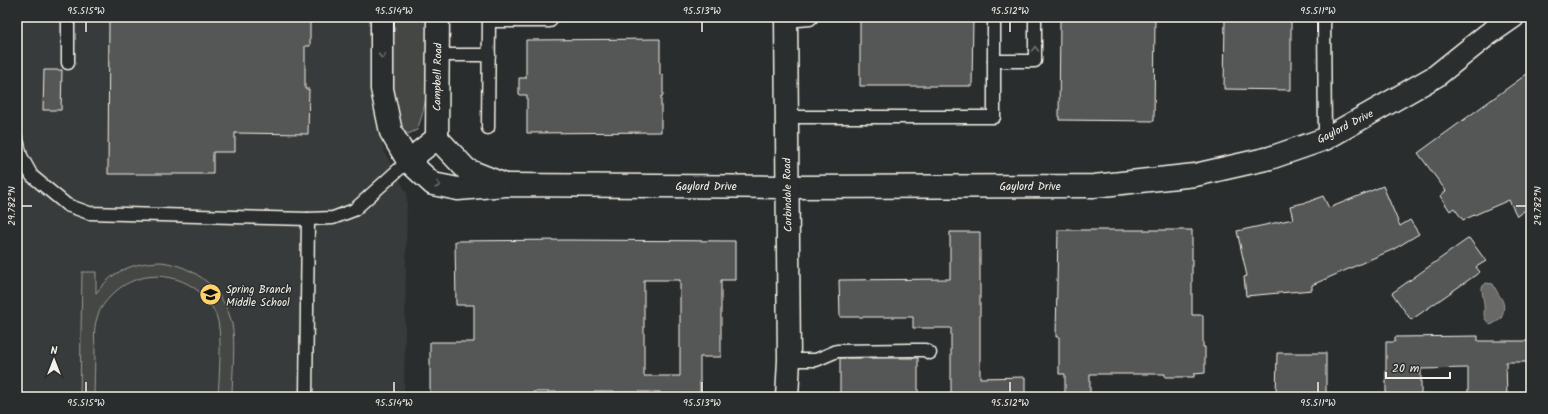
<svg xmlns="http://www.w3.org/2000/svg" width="1548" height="414" viewBox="0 0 1548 414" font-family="Kalam,sans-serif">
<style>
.built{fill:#373a3a}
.green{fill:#444645;stroke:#9c9c96}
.water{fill:#676866;stroke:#9f9f9a}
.building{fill:#555756;stroke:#f4f1e8;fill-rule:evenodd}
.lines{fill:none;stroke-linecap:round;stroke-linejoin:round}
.lane-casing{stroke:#f4f1e8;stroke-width:15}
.secondary-casing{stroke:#f4f1e8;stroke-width:25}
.lane{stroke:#2a2d2e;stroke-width:12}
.secondary{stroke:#2a2d2e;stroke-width:22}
.oneway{stroke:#71726f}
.ticks{fill:none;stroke:#f4f1e8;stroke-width:1.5}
.labels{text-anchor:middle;stroke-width:3;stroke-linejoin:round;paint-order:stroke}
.street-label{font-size:11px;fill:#f4f1e8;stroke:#2a2d2e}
.poi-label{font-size:11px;fill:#f4f1e8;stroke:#2a2d2e;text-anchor:start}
.neatline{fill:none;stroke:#f4f1e8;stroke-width:1.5}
.ticks-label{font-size:10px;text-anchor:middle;fill:#f4f1e8}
</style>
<rect width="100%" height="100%" fill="#2a2d2e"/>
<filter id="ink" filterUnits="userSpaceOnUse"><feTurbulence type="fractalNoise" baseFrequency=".025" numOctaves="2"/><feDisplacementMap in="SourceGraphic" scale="8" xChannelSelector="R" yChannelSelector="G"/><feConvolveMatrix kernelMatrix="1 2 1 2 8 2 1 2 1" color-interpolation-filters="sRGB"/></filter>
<g filter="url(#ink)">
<path class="built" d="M 17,17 L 372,17 L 377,125 L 385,153 L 407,193 L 404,397 L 17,397 Z"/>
<g class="green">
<path d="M 389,17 L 430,17 C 429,58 432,91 417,130 L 408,134 L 402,130 L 393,113 Z"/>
<path d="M 161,262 C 195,266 224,289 232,324 C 236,342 232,377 232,397 L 218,397 C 219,378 223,331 216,315 C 198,272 140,263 110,297 C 104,303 99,310 97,318 C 93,329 95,343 95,354 C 95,368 94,383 94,397 L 80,397 L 82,272 L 96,272 L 96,293 C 114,270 132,263 161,262 Z"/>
</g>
<path class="water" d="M 1486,283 L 1493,284 C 1500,300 1508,300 1501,319 L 1491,325 C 1481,317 1485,315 1484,304 C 1483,298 1482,293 1482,287 Z"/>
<g class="building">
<path d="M 109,17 L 310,17 L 310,46 L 305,46 L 305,89 L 309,89 L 308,134 L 235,133 L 235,152 L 213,152 L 213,174 L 108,174 Z"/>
<path d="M 860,17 L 973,17 L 972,86 L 860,86 Z"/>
<path d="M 1060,17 L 1155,17 L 1154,121 L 1059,120 Z"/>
<path d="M 1225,17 L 1291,17 L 1291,90 L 1224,89 Z"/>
<path d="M 660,39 L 660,75 L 663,75 L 663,96 L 661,96 L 661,132 L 527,133 L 527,95 L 519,95 L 519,78 L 526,78 L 526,40 Z"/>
<path d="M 44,70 L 62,70 L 61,110 L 43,110 Z"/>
<path d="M 1531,71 L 1531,206 L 1517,216 L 1509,200 L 1463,220 L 1454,208 L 1450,211 L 1440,196 L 1446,191 L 1418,153 Z"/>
<path d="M 1383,186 L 1400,226 L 1410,220 L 1419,234 L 1394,249 L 1312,285 L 1312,290 L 1246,296 L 1244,277 L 1247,276 L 1237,231 L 1293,219 L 1290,206 L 1308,202 L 1323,196 L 1329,208 Z"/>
<path d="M 1058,230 L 1192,230 L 1192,315 L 1203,315 L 1203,347 L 1205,347 L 1205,373 L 1194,374 L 1194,377 L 1165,377 L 1165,374 L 1090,374 L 1090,397 L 1065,397 L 1065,374 L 1059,374 L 1059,337 L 1056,337 Z"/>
<path d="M 950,232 L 980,232 L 980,378 L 1025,377 L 1025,397 L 951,397 L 951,328 L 913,328 L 913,317 L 840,317 L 839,280 L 950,279 Z"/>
<path d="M 1469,238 L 1486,261 L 1476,267 L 1480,272 L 1411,320 L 1392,293 Z"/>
<path d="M 566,240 L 735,241 L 735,280 L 721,280 L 721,357 L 700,357 L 700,397 L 660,397 L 660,392 L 533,392 L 533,397 L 430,397 L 430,342 L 474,342 L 474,305 L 456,305 L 455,241 ZM 644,280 L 680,280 L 680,376 L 644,376 Z"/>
<path d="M 1478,336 L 1478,341 L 1531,341 L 1531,362 L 1506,362 L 1507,397 L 1468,397 L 1468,368 L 1421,369 L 1421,397 L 1386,397 L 1386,342 L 1395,342 L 1395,337 Z"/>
<path d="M 1277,353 L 1326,353 L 1326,397 L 1276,397 Z"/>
<rect x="840" y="358" width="78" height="39"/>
</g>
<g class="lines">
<defs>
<g id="lane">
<path d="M 1324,17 L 1325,139"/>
<path d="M 489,21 L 550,21 L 550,17"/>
<path d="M 786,21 L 810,19 L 812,17"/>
<path d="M 438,55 L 489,55"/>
<path d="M 994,61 L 1035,61 L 1035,17"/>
<path d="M 68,63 L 68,17"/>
<path d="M 786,117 L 994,117 L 994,17"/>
<path d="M 488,128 L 489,17"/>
<path d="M 17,140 L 21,156 L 32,176 L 67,205 L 89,213 L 308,219 L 333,218 L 354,210 L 408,161"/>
<path d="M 789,360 L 816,360 L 837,351 L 911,350 L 925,350 L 930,353"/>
<path d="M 306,397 L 308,219"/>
</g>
<g id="secondary">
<path d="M 382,17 L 382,89 L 391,132 L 408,161 L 433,184 L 458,189 L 505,185 L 787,187 L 1094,186 L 1195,175 L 1270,158 L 1325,139 L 1436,76 L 1487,35 L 1513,17"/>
<path d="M 786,17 L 789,360 L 787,397"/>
<path d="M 437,138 L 438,17"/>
<path d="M 437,138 L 467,170 L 500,183"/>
<path d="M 408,161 L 437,138"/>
</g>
</defs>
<use href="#lane" class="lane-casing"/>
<use href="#secondary" class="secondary-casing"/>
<use href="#lane" class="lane"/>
<use href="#secondary" class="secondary"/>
</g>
<defs><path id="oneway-chevron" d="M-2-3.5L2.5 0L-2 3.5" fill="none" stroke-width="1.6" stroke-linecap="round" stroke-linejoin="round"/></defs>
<g class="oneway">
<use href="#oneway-chevron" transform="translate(1035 49) rotate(-90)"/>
<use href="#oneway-chevron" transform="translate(382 56) rotate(90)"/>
<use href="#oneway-chevron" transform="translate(438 185) rotate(16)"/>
</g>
</g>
<path class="ticks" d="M 86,22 L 86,32M 394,22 L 394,32M 702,22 L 702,32M 1010,22 L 1010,32M 1318,22 L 1318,32M 22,206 L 32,206M 1516,206 L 1526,206M 86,382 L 86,392M 394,382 L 394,392M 702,382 L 702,392M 1010,382 L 1010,392M 1318,382 L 1318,392"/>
<defs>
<symbol id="school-disc" viewBox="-11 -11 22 22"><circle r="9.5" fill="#ffd166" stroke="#2a2d2e"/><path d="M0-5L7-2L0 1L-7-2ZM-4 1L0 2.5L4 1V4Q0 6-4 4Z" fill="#111"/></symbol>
</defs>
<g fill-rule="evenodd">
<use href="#school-disc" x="198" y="282" width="25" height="25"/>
</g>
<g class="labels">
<g class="street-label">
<text transform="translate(437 77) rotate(-89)" y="4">Campbell Road</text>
<text transform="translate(1345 126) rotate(-27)" y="4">Gaylord Drive</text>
<text x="706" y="190">Gaylord Drive</text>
<text x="1030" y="190">Gaylord Drive</text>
<text transform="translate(787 195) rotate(-91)" y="4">Corbindale Road</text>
</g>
<g class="poi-label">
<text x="226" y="293">Spring Branch<tspan x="226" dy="13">Middle School</tspan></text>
</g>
</g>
<rect width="1548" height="414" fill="none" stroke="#2a2d2e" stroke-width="44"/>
<g transform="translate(54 360)" stroke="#2a2d2e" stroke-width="3" paint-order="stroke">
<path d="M0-3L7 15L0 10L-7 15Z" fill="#f4f1e8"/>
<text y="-6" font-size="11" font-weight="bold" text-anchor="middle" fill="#f4f1e8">N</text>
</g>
<path d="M1386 372v6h64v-6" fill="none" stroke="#f4f1e8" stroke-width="2"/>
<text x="1392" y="372" font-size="12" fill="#f4f1e8" stroke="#2a2d2e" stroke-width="3" paint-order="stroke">20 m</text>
<rect x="22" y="22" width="1504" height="370" class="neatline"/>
<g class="ticks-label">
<text x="86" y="14">95.515°W</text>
<text x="394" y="14">95.514°W</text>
<text x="702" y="14">95.513°W</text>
<text x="1010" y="14">95.512°W</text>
<text x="1318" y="14">95.511°W</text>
<text transform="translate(11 206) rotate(-90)" y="4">29.782°N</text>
<text transform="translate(1537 206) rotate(-90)" y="4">29.782°N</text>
<text x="86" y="406">95.515°W</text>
<text x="394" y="406">95.514°W</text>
<text x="702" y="406">95.513°W</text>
<text x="1010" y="406">95.512°W</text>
<text x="1318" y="406">95.511°W</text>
</g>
</svg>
